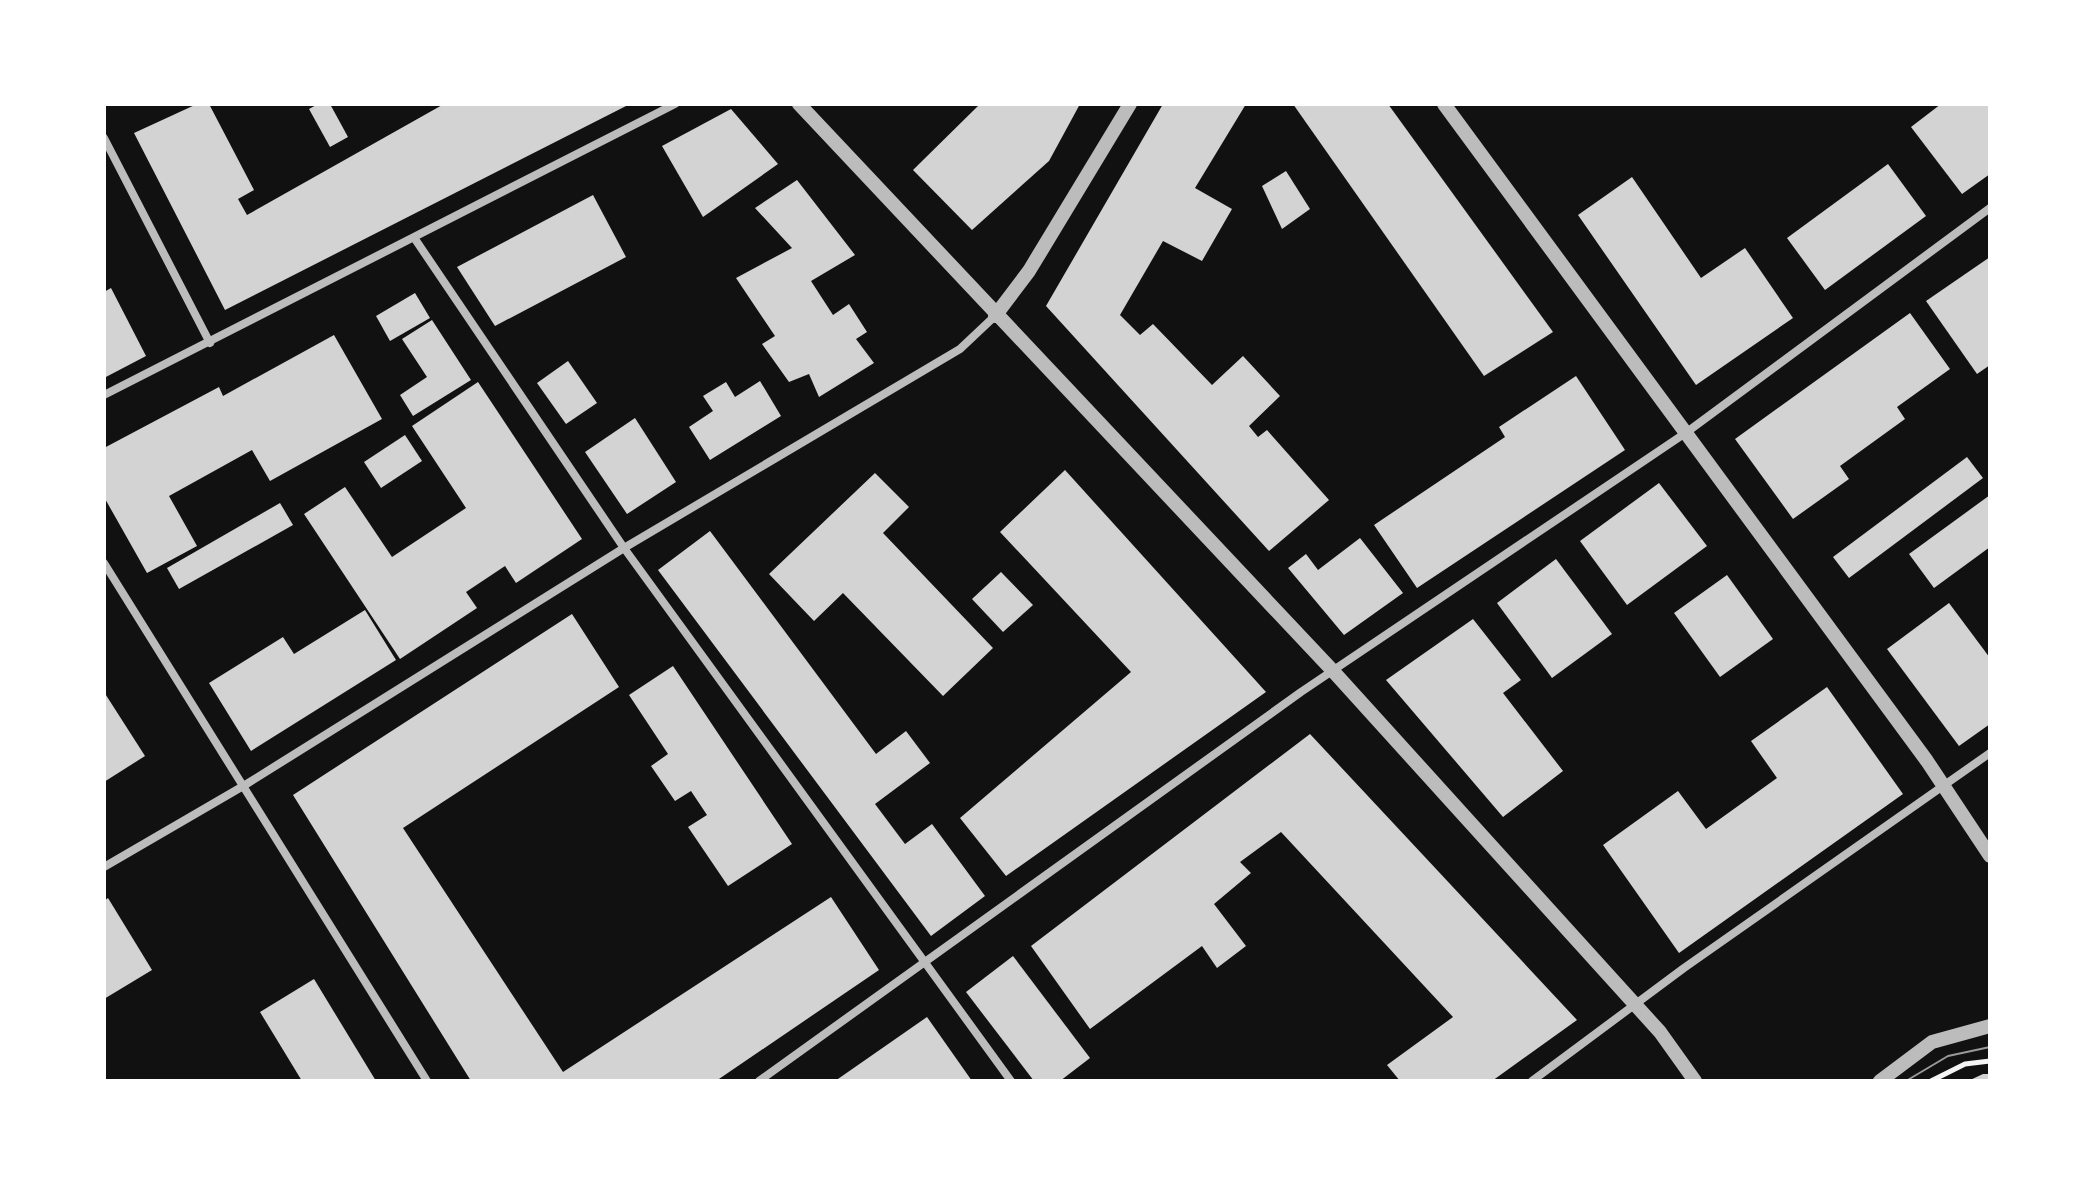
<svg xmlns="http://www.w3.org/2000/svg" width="2094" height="1185" viewBox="0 0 2094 1185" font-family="'Fira Sans Condensed',sans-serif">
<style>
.building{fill:#d3d3d3}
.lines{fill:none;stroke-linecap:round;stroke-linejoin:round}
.path{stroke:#f5f5f5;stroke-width:5}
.minor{stroke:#bcbcbc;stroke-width:8}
.tertiary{stroke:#bcbcbc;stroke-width:14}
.tram{stroke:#9a9a9a;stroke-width:2}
</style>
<rect width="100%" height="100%" fill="#111"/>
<g class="building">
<path d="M 197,104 L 209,104 L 254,190 L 238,199 L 247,215 L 444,104 L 630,104 L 225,310 L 134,133 Z"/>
<path d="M 318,104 L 330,104 L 348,137 L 330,147 L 309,109 Z"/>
<path d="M 980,104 L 1080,104 L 1049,161 L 972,230 L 913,170 Z"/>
<path d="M 1163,104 L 1246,104 L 1195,188 L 1232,209 L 1202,261 L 1163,241 L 1120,315 L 1140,335 L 1153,324 L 1212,385 L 1243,356 L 1280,396 L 1249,426 L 1258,437 L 1267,430 L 1329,500 L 1269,551 L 1046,306 Z"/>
<path d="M 1293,104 L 1388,104 L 1553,332 L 1484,376 Z"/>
<path d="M 1941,104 L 1990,104 L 1990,174 L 1962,194 L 1911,127 Z"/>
<path d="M 731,109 L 778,164 L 703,217 L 662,146 Z"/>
<path d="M 1888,164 L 1926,216 L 1825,290 L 1787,238 Z"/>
<path d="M 1286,171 L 1310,209 L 1282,229 L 1262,186 Z"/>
<path d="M 1632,177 L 1701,278 L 1745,248 L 1793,318 L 1696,385 L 1578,215 Z"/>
<path d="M 797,180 L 855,255 L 811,281 L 833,315 L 849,304 L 867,332 L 856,339 L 874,363 L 819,397 L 809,374 L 789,382 L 762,344 L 775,336 L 736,278 L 792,248 L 755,208 Z"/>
<path d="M 593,195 L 626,257 L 495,326 L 457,267 Z"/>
<path d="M 1990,257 L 1990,365 L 1977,374 L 1926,301 Z"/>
<path d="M 111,288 L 146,356 L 104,378 L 104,292 Z"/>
<path d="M 415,293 L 430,318 L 390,341 L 376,316 Z"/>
<path d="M 1910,313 L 1950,369 L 1897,407 L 1905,419 L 1840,466 L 1849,479 L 1793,519 L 1735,439 Z"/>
<path d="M 432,320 L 471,380 L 413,416 L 400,395 L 427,377 L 402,339 Z"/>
<path d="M 334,335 L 382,419 L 270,481 L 252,450 L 169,496 L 197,546 L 147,573 L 104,497 L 104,448 L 219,387 L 223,396 Z"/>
<path d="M 568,361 L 597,403 L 566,424 L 537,383 Z"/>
<path d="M 1576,376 L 1625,450 L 1417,588 L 1374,525 L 1505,437 L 1499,427 Z"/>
<path d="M 760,381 L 781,416 L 710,460 L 689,427 L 713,411 L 703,396 L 726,382 L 735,397 Z"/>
<path d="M 478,382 L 582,539 L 516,583 L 505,566 L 466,592 L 477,608 L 400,659 L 304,514 L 345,487 L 392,557 L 466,508 L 412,426 Z"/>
<path d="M 635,418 L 676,482 L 627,514 L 585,452 Z"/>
<path d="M 405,435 L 422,461 L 381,488 L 364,462 Z"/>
<path d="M 1967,457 L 1983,478 L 1849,578 L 1833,557 Z"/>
<path d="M 1065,470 L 1266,692 L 1006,876 L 960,818 L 1131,672 L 1000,532 Z"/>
<path d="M 875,473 L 909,507 L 883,533 L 993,648 L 943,696 L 843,593 L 814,621 L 769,574 Z"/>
<path d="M 1659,483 L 1707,546 L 1627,605 L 1580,541 Z"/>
<path d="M 1990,495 L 1990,547 L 1934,588 L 1909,554 Z"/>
<path d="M 280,503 L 293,525 L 179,589 L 167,568 Z"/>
<path d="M 710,531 L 876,754 L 906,731 L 930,763 L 875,804 L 905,844 L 932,824 L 985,896 L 931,936 L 658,570 Z"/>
<path d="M 1360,538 L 1403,593 L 1344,635 L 1288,568 L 1306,554 L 1318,570 Z"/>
<path d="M 1556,559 L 1612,634 L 1552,678 L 1497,603 Z"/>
<path d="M 1001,572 L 1033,605 L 1003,632 L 972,599 Z"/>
<path d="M 1727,575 L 1773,639 L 1720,677 L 1674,613 Z"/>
<path d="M 1949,603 L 1990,658 L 1990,724 L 1959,746 L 1887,649 Z"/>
<path d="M 365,610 L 396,660 L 251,751 L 209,683 L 283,637 L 294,654 Z"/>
<path d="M 572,614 L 619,687 L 403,828 L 563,1072 L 831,897 L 879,970 L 716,1081 L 471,1081 L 293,795 Z"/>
<path d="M 1473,619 L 1521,680 L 1503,693 L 1563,771 L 1503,817 L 1386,680 Z"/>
<path d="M 673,666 L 792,844 L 728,886 L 688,827 L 707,815 L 691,791 L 675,801 L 651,766 L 668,754 L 629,695 Z"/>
<path d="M 1827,687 L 1903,794 L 1679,953 L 1603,845 L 1678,791 L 1706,829 L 1777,778 L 1751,741 Z"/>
<path d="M 104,692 L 145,756 L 104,782 Z"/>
<path d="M 1310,734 L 1577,1020 L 1492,1081 L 1400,1081 L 1387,1065 L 1453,1017 L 1281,832 L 1240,862 L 1251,873 L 1214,904 L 1246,946 L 1217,968 L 1202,946 L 1090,1029 L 1031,946 Z"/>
<path d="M 108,898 L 152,970 L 104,999 L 104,901 Z"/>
<path d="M 1013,956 L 1090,1058 L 1060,1081 L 1034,1081 L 966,992 Z"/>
<path d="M 314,979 L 376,1081 L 302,1081 L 260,1012 Z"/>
<path d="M 927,1017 L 972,1081 L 835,1081 Z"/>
<path d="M 1983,1074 L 1990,1074 L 1990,1081 L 1968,1081 Z"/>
</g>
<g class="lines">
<path class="path" d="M 1931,1081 L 1965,1064 L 1990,1061"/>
<g class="minor">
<path d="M 104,138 L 210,343"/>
<path d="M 415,239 L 624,548 L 1011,1081"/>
<path d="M 104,395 L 675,104"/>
<path d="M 104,563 L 427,1081"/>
<path d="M 104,867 L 245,785 L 624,548 L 960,349 L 995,316"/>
<path d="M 759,1081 L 1301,692 L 1687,432 L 1990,208"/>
<path d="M 1532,1081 L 1684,968 L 1990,753"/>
</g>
<g class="tertiary">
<path d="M 799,104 L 1333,671 L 1660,1032 L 1695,1081"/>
<path d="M 1444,104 L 1927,761 L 1990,856"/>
<path d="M 995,316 L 1029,271 L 1130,104"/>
<path d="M 1880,1081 L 1932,1042 L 1990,1026"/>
</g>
<path class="tram" d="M 1906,1081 L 1948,1056 L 1990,1047"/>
</g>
<rect width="2094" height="1185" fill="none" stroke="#ffffff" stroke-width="212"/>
</svg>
